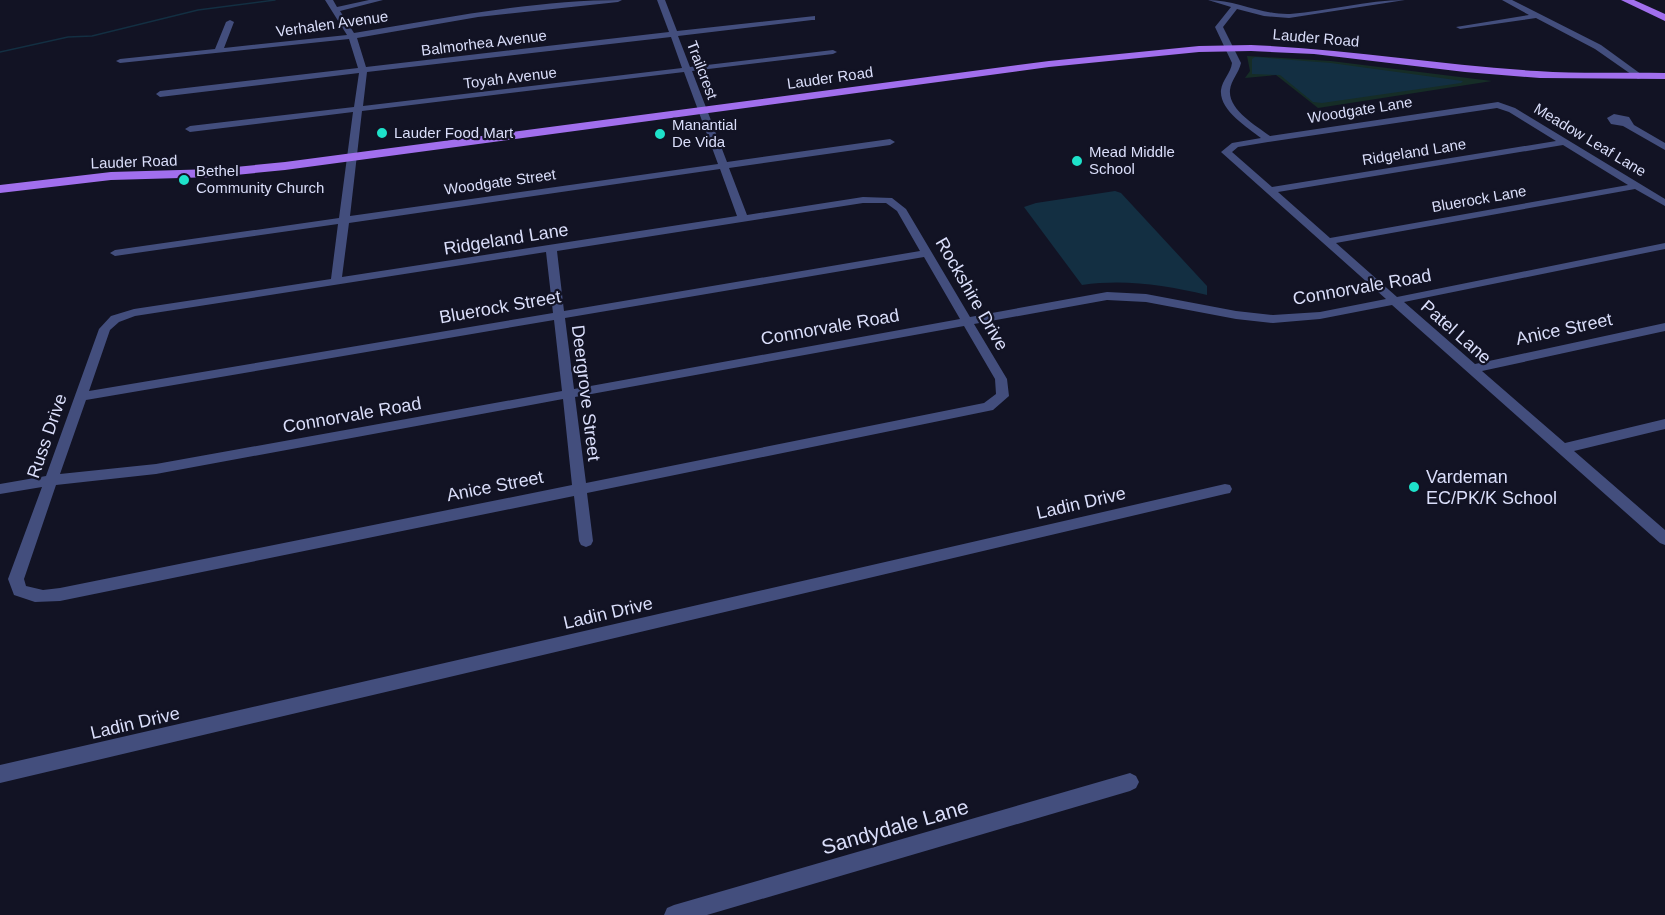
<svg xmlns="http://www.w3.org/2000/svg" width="1665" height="915" viewBox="0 0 1665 915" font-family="Arial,sans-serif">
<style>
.green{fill:#162d27}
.water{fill:#132f42}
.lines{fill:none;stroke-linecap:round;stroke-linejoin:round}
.stream{stroke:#132f42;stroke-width:1.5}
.minor{fill:#434e7d;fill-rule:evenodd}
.major{fill:#a16fed;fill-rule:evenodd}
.poi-dot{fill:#1ee2ca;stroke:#121324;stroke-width:2}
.labels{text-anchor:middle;stroke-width:4.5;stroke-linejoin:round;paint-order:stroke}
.far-street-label{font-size:15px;fill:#dadefa;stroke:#121324}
.far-poi-label{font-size:15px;fill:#dadefa;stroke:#121324;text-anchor:start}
.street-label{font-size:18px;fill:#dadefa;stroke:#121324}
.poi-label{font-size:18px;fill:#dadefa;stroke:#121324;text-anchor:start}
.near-street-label{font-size:21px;fill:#dadefa;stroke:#121324}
</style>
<rect width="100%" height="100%" fill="#121324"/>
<path class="green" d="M 1247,56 L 1331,61 L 1492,81 L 1318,108 L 1276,75 L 1245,78 L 1250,71 Z"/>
<g class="water">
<path d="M 1255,57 L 1331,63 L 1463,81 L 1461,83 L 1322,103 L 1313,102 L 1280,75 L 1252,74 L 1252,59 Z"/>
<path d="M 1115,191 L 1121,193 L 1207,286 L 1207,295 C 1164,285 1125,279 1082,285 L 1024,207 L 1036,203 Z"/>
</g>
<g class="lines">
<path class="stream" d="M 0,52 L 68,37 L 92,36 L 198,10 L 275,0"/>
<g class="minor">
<path d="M 325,0 L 333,0 L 337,7 L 369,0 L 383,0 L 340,11 L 354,33 C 442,19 532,0 622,0 L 618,2 L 478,17 L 357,38 L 366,67 L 669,32 L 657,0 L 665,0 L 677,31 L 815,16 L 815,20 L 812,20 L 678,36 L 690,67 L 833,50 L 837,52 L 833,54 L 692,71 L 727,162 L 890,139 L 895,142 L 890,145 L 729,168 L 747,215 L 863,197 L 892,198 L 906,209 L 970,317 L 1107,292 L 1146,294 L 1236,311 L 1273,315 L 1320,312 L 1386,299 L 1221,152 L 1232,143 L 1261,138 C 1247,127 1219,110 1221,90 C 1222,80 1231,73 1232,63 L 1215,27 L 1231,7 L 1208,0 C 1236,0 1262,15 1290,14 C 1329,11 1366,0 1405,0 L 1289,18 L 1264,16 L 1237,9 L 1223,27 L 1241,63 C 1239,73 1231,80 1230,90 C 1228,110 1257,126 1270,136 L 1498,102 L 1515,108 L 1665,199 L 1665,206 L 1635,189 L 1336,243 L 1397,297 L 1665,243 L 1665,249 L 1404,302 L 1475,364 L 1665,323 L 1665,331 L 1482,371 L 1565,443 L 1665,419 L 1665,429 L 1574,451 L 1665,530 L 1665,545 L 1660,543 L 1392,305 L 1320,319 L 1273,323 L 1236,319 L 1146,302 L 1107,300 L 974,324 L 1007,379 L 1009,396 L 993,410 L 587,493 L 593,541 L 591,545 L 586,547 L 581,545 L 579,541 L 574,496 L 60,601 L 35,602 L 14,595 L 8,579 L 42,487 L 0,494 L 0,484 L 46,476 L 99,329 L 111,316 L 134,309 L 331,279 L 338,224 L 115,256 L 110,253 L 115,250 L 339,218 L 353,112 L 190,132 L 185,129 L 190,126 L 354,107 L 359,73 L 160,97 L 156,94 L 160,91 L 358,68 L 349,39 L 120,63 L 116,61 L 120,59 L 215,49 L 226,22 L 230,20 L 234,22 L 224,48 L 347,35 ZM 671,37 L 682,68 L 363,106 L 367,72 ZM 684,72 L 718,164 L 350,216 L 362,111 ZM 1497,108 L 1509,112 L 1556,141 L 1272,187 L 1232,152 L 1238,147 L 1268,142 ZM 1563,145 L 1628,185 L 1330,238 L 1278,192 ZM 720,169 L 737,216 L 342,277 L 349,223 ZM 863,203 L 886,203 L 897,211 L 920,251 L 564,311 L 557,251 ZM 546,252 L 553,313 L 89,391 L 110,330 L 119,322 L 135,316 ZM 924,257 L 960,319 L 574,389 L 565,318 ZM 554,320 L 562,391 L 156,464 L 60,474 L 86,400 ZM 964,326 L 995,379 L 996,394 L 984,403 L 586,483 L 575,397 ZM 563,399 L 572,485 L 60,588 L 43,590 L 26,586 L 24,579 L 56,485 L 156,474 Z"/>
<path d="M 1502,0 L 1512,0 L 1601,45 L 1645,77 L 1638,79 L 1595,49 L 1536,18 L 1460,29 L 1456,27 L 1529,15 Z"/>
<path d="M 1614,114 L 1629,117 L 1634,125 L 1665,143 L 1665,150 L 1623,126 L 1611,124 L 1607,118 Z"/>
<path d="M 1225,484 L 1230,485 L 1232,489 L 1230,493 L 1225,494 L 0,783 L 0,765 Z"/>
<path d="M 1130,773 L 1136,776 L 1139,782 L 1136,788 L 1130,791 L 707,915 L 664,915 L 667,908 L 674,905 Z"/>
</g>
<g class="major">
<path d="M 1621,0 L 1634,0 L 1665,14 L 1665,21 Z"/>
<path d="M 1251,45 C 1347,49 1441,65 1537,71 C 1579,74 1623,72 1665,73 L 1665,79 L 1540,78 L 1465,72 L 1314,54 L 1251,51 L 1199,52 L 1049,67 L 285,170 L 215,177 L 111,180 L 0,193 L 0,185 L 111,172 L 215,169 L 285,162 L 1049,61 L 1199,46 Z"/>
</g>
</g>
<g class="poi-dot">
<circle cx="382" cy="133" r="6"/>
<circle cx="660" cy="134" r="6"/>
<circle cx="1077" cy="161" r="6"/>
<circle cx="184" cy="180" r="6"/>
<circle cx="1414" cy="487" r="6"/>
</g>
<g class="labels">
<g class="far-street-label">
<text transform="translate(332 24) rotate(-8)" y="5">Verhalen Avenue</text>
<text transform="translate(1316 38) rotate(5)" y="5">Lauder Road</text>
<text transform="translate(484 43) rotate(-7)" y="5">Balmorhea Avenue</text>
<text transform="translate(702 70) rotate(69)" y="5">Trailcrest</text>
<text transform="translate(510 78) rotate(-7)" y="5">Toyah Avenue</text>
<text transform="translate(830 78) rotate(-8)" y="5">Lauder Road</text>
<text transform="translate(1360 110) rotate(-9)" y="5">Woodgate Lane</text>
<text transform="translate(1590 140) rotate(31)" y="5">Meadow Leaf Lane</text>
<text transform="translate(1414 152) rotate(-9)" y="5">Ridgeland Lane</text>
<text transform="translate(134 162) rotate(-2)" y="5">Lauder Road</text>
<text transform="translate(500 182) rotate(-8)" y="5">Woodgate Street</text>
<text transform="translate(1479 199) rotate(-10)" y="5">Bluerock Lane</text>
</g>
<g class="far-poi-label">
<text x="672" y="130">Manantial<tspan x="672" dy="17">De Vida</tspan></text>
<text x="394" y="138">Lauder Food Mart</text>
<text x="1089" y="157">Mead Middle<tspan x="1089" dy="17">School</tspan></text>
<text x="196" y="176">Bethel<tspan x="196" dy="17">Community Church</tspan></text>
</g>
<g class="street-label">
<text transform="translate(506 239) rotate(-9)" y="6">Ridgeland Lane</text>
<text transform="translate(1362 287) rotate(-10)" y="6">Connorvale Road</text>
<text transform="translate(972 294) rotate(60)" y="6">Rockshire Drive</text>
<text transform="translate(500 307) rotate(-10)" y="6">Bluerock Street</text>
<text transform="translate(830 327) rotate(-10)" y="6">Connorvale Road</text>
<text transform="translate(1564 329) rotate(-12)" y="6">Anice Street</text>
<text transform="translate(1456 332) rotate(41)" y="6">Patel Lane</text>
<text transform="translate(586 393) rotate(83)" y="6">Deergrove Street</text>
<text transform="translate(352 415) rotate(-10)" y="6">Connorvale Road</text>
<text transform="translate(47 436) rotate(-71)" y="6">Russ Drive</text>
<text transform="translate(495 486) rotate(-11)" y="6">Anice Street</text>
<text transform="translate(1081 503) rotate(-13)" y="6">Ladin Drive</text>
<text transform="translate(608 613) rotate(-13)" y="6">Ladin Drive</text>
<text transform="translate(135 723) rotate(-13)" y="6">Ladin Drive</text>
</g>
<g class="poi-label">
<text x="1426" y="483">Vardeman<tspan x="1426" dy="21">EC/PK/K School</tspan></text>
</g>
<g class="near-street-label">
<text transform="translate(895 827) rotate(-16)" y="7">Sandydale Lane</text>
</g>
</g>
</svg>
